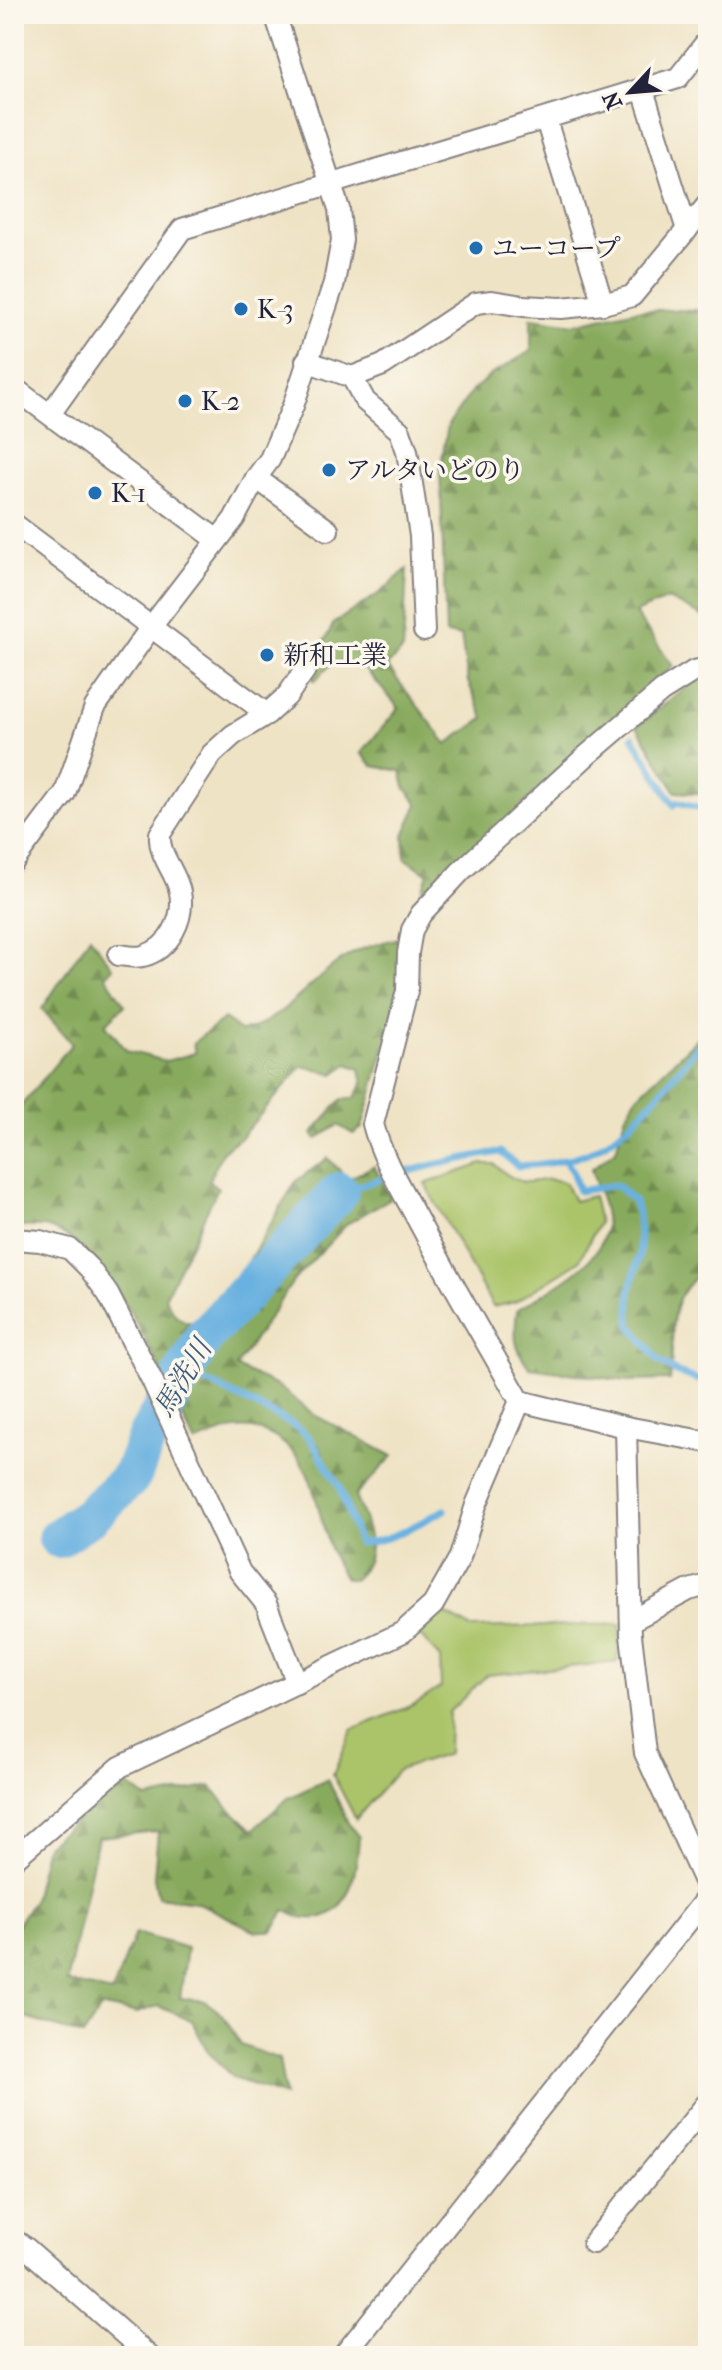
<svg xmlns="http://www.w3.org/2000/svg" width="722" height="2370" viewBox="0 0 722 2370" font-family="'IM FELL French Canon','Noto Serif JP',serif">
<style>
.grass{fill:#abc469;stroke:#667352;stroke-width:2}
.forest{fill:url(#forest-firs);stroke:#55664c;stroke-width:2}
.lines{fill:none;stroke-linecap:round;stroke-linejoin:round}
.stream{stroke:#69b1e0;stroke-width:7}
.river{stroke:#69b1e0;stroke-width:40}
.minor-casing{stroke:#888280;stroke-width:24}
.minor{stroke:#fff;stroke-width:20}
.poi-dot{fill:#1f6fb2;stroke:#fbf7ec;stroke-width:3}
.labels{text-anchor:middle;stroke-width:7;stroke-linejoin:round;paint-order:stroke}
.poi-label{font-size:26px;fill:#22223b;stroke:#fbf7ec;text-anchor:start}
.water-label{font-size:28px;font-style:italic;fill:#3e5b7d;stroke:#fbf7ec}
</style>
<defs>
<pattern id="forest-firs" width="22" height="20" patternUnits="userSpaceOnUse" patternTransform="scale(2)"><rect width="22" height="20" fill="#88aa5d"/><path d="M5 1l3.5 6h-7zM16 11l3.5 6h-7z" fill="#6f8a4e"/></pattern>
</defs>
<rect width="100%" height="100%" fill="#fbf7ec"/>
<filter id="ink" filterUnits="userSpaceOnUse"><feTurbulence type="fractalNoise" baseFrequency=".0125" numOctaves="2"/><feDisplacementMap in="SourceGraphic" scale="16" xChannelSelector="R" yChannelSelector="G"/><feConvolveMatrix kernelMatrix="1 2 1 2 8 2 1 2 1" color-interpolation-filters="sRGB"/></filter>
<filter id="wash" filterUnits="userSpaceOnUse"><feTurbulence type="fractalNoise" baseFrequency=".006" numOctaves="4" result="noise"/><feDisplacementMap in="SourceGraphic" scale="32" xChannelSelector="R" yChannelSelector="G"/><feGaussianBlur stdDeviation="1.8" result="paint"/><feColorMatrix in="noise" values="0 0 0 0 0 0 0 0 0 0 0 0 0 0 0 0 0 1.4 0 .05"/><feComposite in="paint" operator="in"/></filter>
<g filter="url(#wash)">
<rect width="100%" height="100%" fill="#efe3c5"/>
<g class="grass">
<path d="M 482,1164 L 494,1164 C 532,1199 535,1170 565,1183 L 574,1201 L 593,1196 L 599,1222 L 579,1261 L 515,1302 L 493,1307 L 425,1184 Z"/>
<path d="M 440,1611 L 471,1628 L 621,1624 L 617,1662 L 487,1675 L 449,1712 L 448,1754 L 398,1770 L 356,1819 L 333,1775 L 352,1730 L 415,1704 L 441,1687 L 440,1658 L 417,1632 Z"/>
</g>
<g class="forest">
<path d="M 636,310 L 708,310 L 708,619 L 668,599 L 635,613 L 673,666 L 581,749 L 426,900 L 422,890 L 428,874 L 405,858 L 404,835 L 418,804 L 405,787 L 401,771 L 373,766 L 361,753 L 399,708 L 365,669 L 332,663 L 315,681 L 308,673 L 334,623 L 381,592 L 407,569 L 403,650 L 387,666 L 447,744 L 484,718 L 468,682 L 461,636 L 446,634 L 440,470 L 448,425 L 472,391 L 492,374 L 531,351 L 531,318 L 574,324 Z"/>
<path d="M 708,676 L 708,794 L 676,792 L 637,726 L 696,680 Z"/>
<path d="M 90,936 L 113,968 L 105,975 L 125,1005 L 105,1024 L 127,1051 L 166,1061 L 195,1053 L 193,1043 L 224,1019 L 241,1032 C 281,1022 309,982 343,959 C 361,947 383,942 403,937 L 395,1011 L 362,1128 L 353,1134 L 338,1125 L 317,1139 L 312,1134 L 342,1099 L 354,1099 L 363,1084 L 360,1069 L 348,1064 L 334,1074 L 302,1066 L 242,1136 L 222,1152 L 209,1181 L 218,1188 L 165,1297 C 172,1311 177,1322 194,1323 L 247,1264 L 296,1181 L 328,1158 L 348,1179 L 374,1166 L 391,1198 L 347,1224 L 294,1280 L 236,1367 L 279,1387 L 316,1416 L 393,1456 L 355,1496 C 367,1525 382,1556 353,1580 L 345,1578 C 313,1536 327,1469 276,1438 C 247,1420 223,1431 195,1443 C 165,1383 115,1251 51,1229 C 40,1225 25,1227 14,1227 L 14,1114 L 72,1044 L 42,1009 Z"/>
<path d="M 708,1024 L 708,1267 C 660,1300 677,1332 670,1380 L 627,1381 L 530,1368 C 513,1348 514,1336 517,1310 C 548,1290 612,1261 605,1217 C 603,1201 596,1185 591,1169 L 616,1150 L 625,1117 L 637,1096 L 701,1035 Z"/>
<path d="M 328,1779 L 348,1823 L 359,1837 C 357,1869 351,1922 308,1918 C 298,1917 293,1916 285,1910 L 273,1931 L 256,1931 L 196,1902 L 158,1897 L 154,1878 L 158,1831 L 98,1837 L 67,1982 L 112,1993 L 135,1933 L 187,1948 L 180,1998 L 205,2001 L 222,2014 L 241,2045 L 279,2059 L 285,2096 L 233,2078 L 208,2052 L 192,2021 L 158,2006 L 137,2013 L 102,2007 L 83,2036 L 14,2014 L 14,1930 L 33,1900 L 46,1845 L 124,1782 L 147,1799 L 211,1786 L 225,1804 L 253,1830 L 288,1798 Z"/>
</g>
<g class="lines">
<g class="stream">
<path d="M 633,737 L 674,805 L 678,802 L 708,810"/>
<path d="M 565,1160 L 572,1171 L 579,1191 L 616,1185 L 633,1200 L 638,1214 L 640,1251 L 630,1292 L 630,1324 L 659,1361 L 678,1373 L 708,1383"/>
<path d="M 339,1192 C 393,1174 444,1161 500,1152 L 518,1166 C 541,1165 563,1162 585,1154 C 634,1134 674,1074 708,1034"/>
<path d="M 182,1376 L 212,1384 L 292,1424 L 309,1437 L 339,1486 L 359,1543 C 389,1543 418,1523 445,1510"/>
</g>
<path class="river" d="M 58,1538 L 91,1515 L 132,1476 L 148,1435 L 205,1336 L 339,1192"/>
</g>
</g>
<g filter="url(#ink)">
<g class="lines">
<defs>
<g id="minor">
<path d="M 643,90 L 687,230"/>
<path d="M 546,120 L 603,304"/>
<path d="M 306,361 L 352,377 L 383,365 L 476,303 L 492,301 L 523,306 L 561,308 L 603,304 L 632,296 L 708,204"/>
<path d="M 352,377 L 365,401 L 400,431 L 407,451 L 420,536 L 424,631"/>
<path d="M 14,388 L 216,539"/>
<path d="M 50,414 L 182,229 L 678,78 L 708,40"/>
<path d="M 256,478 L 328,530"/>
<path d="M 14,524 L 267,714"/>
<path d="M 708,668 L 694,671 L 662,691 L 585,757 L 461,871 L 421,914 L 412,930 L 408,953 L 407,991 L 373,1124 C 382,1159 403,1192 420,1224 C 452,1284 486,1342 520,1401 L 626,1427 L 708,1442"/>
<path d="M 14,861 L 65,793 L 95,707 L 151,627 L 234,519 L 256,478 L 270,459 L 293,406 L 334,283 L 342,240 L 339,209 L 275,14"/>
<path d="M 119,955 C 126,956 136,958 143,956 C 170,949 185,918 180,892 C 176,871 158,856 160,834 L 212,754 L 233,735 L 267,714 L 287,696 L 305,670"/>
<path d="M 14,1239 L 40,1241 L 70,1249 L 89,1268 L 108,1294 L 152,1380 L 240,1572 L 266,1604 L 297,1683"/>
<path d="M 626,1427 L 631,1635 L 645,1753 L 708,1890"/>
<path d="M 631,1621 L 689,1590 L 708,1585"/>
<path d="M 14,1859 L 120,1767 L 403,1632 L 433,1605 L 460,1557 L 476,1505 L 520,1401"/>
<path d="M 14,2240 L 26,2248 L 149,2356"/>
<path d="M 593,2243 L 708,2102"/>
<path d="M 343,2356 L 708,1896"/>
</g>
</defs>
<use href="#minor" class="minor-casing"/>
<use href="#minor" class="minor"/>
</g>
</g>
<g class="poi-dot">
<circle cx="476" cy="248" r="8"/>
<circle cx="241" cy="309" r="8"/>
<circle cx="185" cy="401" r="8"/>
<circle cx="329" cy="470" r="8"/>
<circle cx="95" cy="493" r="8"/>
<circle cx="267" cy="655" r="8"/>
</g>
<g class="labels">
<g class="poi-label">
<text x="492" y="257">ユーコープ</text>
<text x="257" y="318">K-3</text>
<text x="201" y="410">K-2</text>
<text x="345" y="479">アルタいどのり</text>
<text x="111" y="502">K-1</text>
<text x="283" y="664">新和工業</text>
</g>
<g class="water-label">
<text transform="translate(182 1378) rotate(-59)" y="10">馬洗川</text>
</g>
</g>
<rect width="722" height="2370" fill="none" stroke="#fbf7ec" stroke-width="48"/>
<g transform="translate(630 92) rotate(244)" stroke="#fbf7ec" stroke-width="6" paint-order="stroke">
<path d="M0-6L14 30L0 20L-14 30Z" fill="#22223b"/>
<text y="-12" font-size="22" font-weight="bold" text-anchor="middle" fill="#22223b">N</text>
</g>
</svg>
